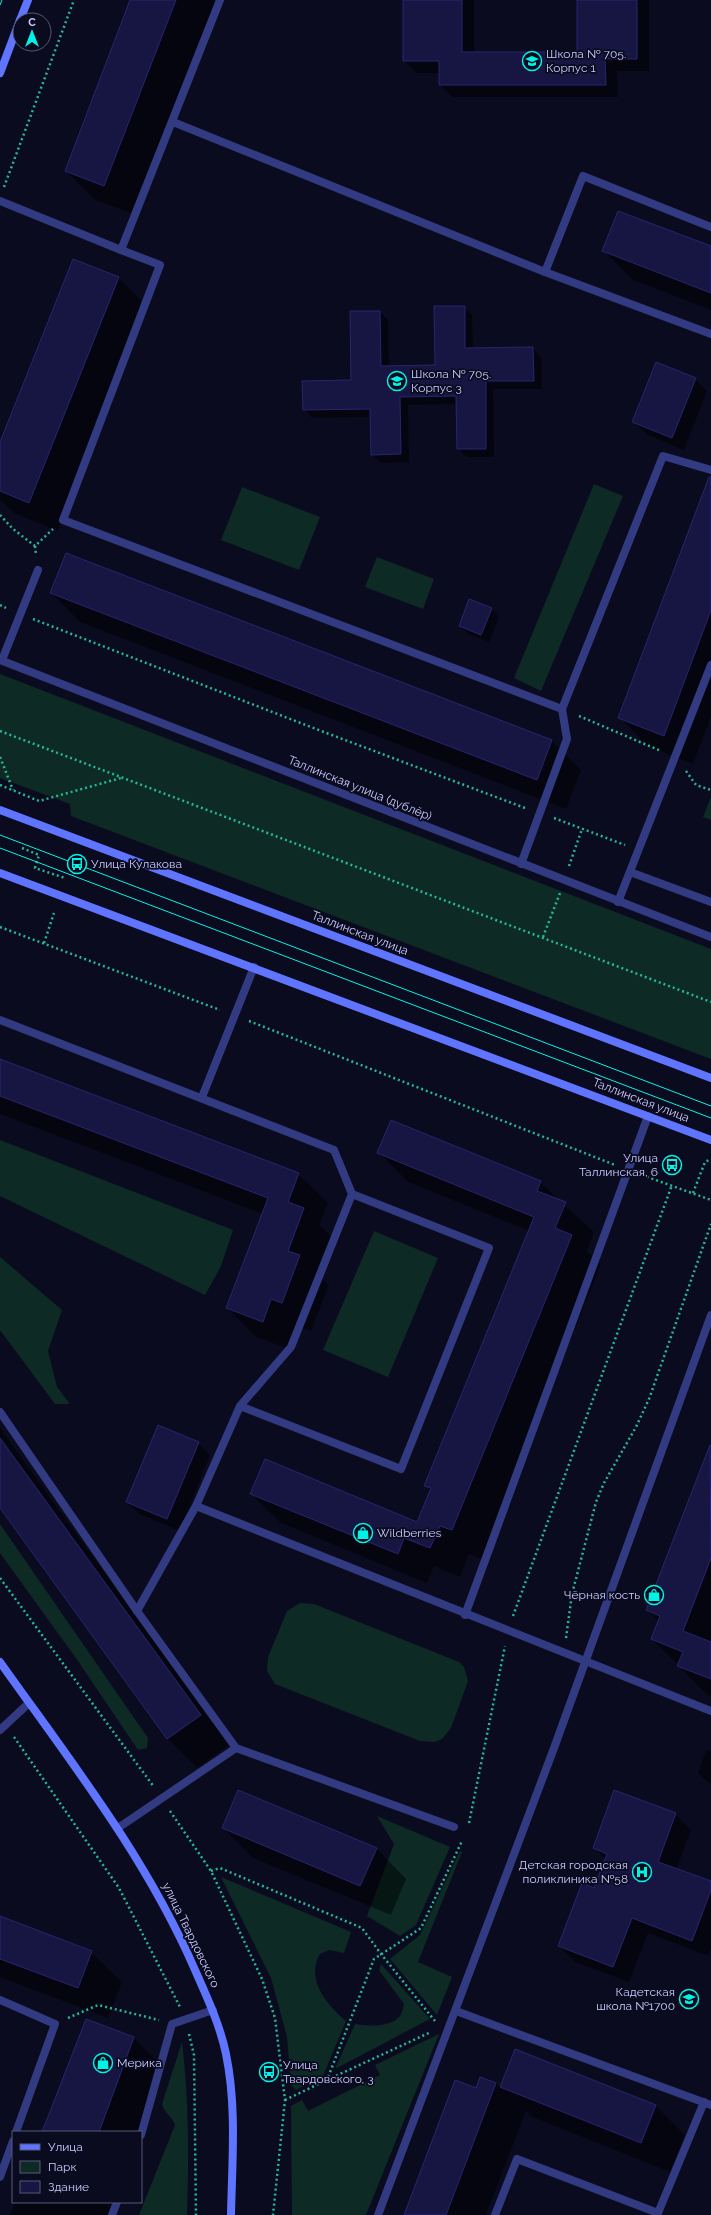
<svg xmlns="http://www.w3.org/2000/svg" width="711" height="2215" viewBox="0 0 711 2215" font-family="Raleway,sans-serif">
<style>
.green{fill:#0d2a24}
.shadow{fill:#0007}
.building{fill:#171542;stroke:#282570}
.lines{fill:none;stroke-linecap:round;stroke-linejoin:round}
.path{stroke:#24b898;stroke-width:2.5;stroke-dasharray:2 3;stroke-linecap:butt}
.lane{stroke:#323b82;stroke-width:8}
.street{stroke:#323b82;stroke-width:8}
.secondary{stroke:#6075ff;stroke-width:8}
.tram{stroke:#00f4e6;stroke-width:1}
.labels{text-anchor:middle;stroke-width:3.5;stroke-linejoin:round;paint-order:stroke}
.poi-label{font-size:12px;fill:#c9cbff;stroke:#0b0b1f;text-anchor:start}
.street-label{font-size:12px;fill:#c9cbff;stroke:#0b0b1f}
</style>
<rect width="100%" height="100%" fill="#0b0b1f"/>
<g class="green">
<path d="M 594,484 L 623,496 L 541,691 L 514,678 Z"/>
<path d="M 242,487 L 320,517 L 299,570 L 221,540 Z"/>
<path d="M 377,557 L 434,579 L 423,609 L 365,587 Z"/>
<path d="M 0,674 L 711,949 L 711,1059 L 71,816 L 70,804 L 0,778 Z"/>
<path d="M 711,797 L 711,820 L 703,817 Z"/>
<path d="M 0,1140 L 233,1230 L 221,1266 L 205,1295 L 0,1196 Z"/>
<path d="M 374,1231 L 438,1258 L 388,1377 L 323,1350 Z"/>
<path d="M 0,1257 L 62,1310 L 48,1351 L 57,1387 L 70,1404 L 55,1404 L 0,1330 Z"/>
<path d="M 0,1524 L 148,1738 L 147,1748 L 138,1750 L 78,1661 L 0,1553 Z"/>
<path d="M 300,1603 L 314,1604 L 459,1662 L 464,1667 L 468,1681 L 451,1728 L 442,1739 L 435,1742 L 420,1741 L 275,1684 L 267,1671 L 268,1657 L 287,1611 Z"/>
<path d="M 377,1816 L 450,1847 L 416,1925 L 400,1936 L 367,1916 L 394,1844 Z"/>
<path d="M 460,1851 L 462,1852 L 418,1962 L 452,1977 L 437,2015 L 390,1959 L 420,1935 Z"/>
<path d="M 221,1877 L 351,1932 L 344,1953 L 329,1950 L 320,1954 C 305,1979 327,2005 346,2021 L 323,2076 L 296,2090 L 291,2085 L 287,2037 L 271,1978 Z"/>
<path d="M 381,1964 L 430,2019 L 335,2069 L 355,2024 C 368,2026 390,2028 400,2016 C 402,2013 403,2008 404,2004 L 379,1970 Z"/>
<path d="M 439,2034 L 366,2215 L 292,2215 L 291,2106 L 302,2100 L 308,2111 L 380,2075 L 375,2065 Z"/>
<path d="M 182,2042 C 189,2100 189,2157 187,2215 L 139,2215 L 175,2125 C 172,2116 164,2113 162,2104 Z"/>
</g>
<g class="shadow">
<path d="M 132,0 L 216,0 L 134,214 L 95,200 L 66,171 Z"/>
<path d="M 404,0 L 474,0 L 474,53 L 578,53 L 578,0 L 649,0 L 649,71 L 617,71 L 618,97 L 453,97 L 440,85 L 440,73 L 416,73 L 404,60 Z"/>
<path d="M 711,247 L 711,310 L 633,280 L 604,251 Z"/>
<path d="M 74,260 L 119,278 L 148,307 L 58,531 L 14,513 L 0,500 L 0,445 Z"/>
<path d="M 464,307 L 472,315 L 473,349 L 533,348 L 541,357 L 542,389 L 493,389 L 494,457 L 467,457 L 458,449 L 458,404 L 408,405 L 409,462 L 380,463 L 372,454 L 371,417 L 312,418 L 304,409 L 352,381 L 380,312 L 388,320 L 389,367 L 436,366 Z"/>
<path d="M 695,379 L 707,391 L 684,450 L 646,434 L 634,422 Z"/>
<path d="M 711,499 L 711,717 L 693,764 L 649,747 L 620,718 Z"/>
<path d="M 66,555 L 552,741 L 581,770 L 566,809 L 80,622 L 51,593 Z"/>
<path d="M 491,608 L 499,617 L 489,642 L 468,634 L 460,626 Z"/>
<path d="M 0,1060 L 298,1174 L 328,1203 L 319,1225 L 333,1238 L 319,1275 L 329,1285 L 311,1331 L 301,1328 L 292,1350 L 256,1337 L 227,1308 L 263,1214 L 0,1114 Z"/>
<path d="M 379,1153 L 540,1182 L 594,1232 L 587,1251 L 601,1265 L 481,1559 L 469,1554 L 460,1577 L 434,1566 L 427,1583 L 281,1523 L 251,1494 L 418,1523 L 431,1491 L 426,1486 L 529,1231 L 408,1182 Z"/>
<path d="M 0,1428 L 229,1745 L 197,1768 L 168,1739 L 0,1506 Z"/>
<path d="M 198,1443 L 210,1455 L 180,1531 L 139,1514 L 127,1502 Z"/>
<path d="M 711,1445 L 711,1696 L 707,1695 L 652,1639 L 659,1622 L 647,1610 Z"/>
<path d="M 706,1750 L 711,1752 L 711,1784 L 698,1774 Z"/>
<path d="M 675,1814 L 691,1830 L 676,1870 L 711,1883 L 711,1948 L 708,1956 L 648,1933 L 629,1982 L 575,1962 L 559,1946 L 595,1889 L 606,1860 L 594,1848 Z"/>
<path d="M 223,1828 L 376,1848 L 406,1879 L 391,1915 L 253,1858 Z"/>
<path d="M 0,1917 L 91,1952 L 122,1982 L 108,2018 L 0,1977 Z"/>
<path d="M 87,2021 L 134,2038 L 164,2068 L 140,2132 L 43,2132 Z"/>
<path d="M 516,2050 L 656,2106 L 685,2135 L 670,2172 L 530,2116 L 526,2111 L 486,2215 L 405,2215 L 477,2089 L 481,2078 L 496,2083 L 501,2088 Z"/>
<path d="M 15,2202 L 114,2202 L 109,2215 L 10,2215 Z"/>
</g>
<g class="building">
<path d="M 130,0 L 176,0 L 104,186 L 65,171 Z"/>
<path d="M 403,0 L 462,0 L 462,52 L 577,52 L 577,0 L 637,0 L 637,59 L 605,59 L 606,85 L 439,85 L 439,61 L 403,61 Z"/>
<path d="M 618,211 L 711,246 L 711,293 L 602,251 Z"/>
<path d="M 73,259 L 119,277 L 29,503 L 0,491 L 0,442 Z"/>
<path d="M 434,306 L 465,306 L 465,348 L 533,347 L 534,381 L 486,381 L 486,449 L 457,449 L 456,396 L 400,397 L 401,454 L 371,455 L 370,409 L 303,410 L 302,381 L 351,380 L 350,311 L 380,311 L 381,366 L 435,365 Z"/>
<path d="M 656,362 L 696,378 L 672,438 L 632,422 Z"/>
<path d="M 709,477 L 711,477 L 711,610 L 664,736 L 618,718 Z"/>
<path d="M 66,553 L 552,740 L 537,780 L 50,593 Z"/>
<path d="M 469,599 L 492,608 L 481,635 L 459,626 Z"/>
<path d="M 0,1059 L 299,1173 L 288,1202 L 304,1208 L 288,1251 L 300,1255 L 282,1303 L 271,1299 L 263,1322 L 226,1308 L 268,1198 L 0,1096 Z"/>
<path d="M 391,1120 L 541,1181 L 537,1191 L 566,1202 L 555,1228 L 572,1235 L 452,1530 L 440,1526 L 430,1548 L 404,1538 L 398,1554 L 250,1494 L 265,1459 L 417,1522 L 431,1488 L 424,1486 L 534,1217 L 377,1153 Z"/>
<path d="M 158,1425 L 199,1442 L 167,1519 L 126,1502 Z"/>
<path d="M 0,1438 L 201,1715 L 167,1739 L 0,1508 Z"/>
<path d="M 710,1445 L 711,1558 L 683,1631 L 711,1642 L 711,1679 L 677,1666 L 683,1652 L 651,1639 L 660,1616 L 646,1610 Z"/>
<path d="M 238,1790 L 377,1848 L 360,1886 L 222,1828 Z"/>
<path d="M 614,1790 L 676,1813 L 658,1862 L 711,1881 L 711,1890 L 692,1941 L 632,1918 L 613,1967 L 558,1946 L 582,1883 L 594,1888 L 607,1854 L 593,1848 Z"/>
<path d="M 0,1916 L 92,1951 L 78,1988 L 0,1959 Z"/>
<path d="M 86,2019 L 134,2037 L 99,2132 L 42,2132 Z"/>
<path d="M 515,2049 L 656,2105 L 641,2143 L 500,2087 Z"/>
<path d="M 480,2077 L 496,2083 L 446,2215 L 404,2215 L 455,2080 L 476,2088 Z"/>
</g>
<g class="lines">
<g class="path">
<path d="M 4,187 L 74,0"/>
<path d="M 0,515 L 13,529 L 35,546 L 53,529"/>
<path d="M 35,546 L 36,555"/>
<path d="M 0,605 L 6,608"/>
<path d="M 33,619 L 316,729 L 525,808"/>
<path d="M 579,716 L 661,751"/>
<path d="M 0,731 L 711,1002"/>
<path d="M 0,757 L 13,790"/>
<path d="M 686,771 L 696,785 L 711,790"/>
<path d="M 0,785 L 39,801 L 121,778"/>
<path d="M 554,818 L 625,845"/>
<path d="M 22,848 L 39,855 L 35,868 L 65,878"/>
<path d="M 569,866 L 582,829"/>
<path d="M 0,927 L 220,1010"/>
<path d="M 543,937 L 560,893"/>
<path d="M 44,943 L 54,913"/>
<path d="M 249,1021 L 615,1165"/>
<path d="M 642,1175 L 711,1200"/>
<path d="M 693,1193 L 705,1162 L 711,1159"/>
<path d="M 0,1578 L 154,1787"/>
<path d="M 513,1616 L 672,1185"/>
<path d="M 566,1638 L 572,1594 L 596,1502 L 604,1483 L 636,1427 L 649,1399 L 711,1224"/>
<path d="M 14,1737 L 119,1888 L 180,2007"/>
<path d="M 170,1811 L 211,1871 L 262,1979 L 275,2018 L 285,2100 L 273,2215"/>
<path d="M 469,1823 L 505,1646"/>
<path d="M 211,1871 L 220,1868 L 362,1928 L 381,1954 L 435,2021"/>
<path d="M 68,2018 L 98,2005 L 159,2020"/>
<path d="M 189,2034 L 194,2055 L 196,2215"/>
<path d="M 327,2080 L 431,2032"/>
<path d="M 285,2100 L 327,2080 L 374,1959 L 421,1928 L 462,1841"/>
</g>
<g class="lane">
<path d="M 220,0 L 121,250 L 160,265 L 63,520 L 562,709"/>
<path d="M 173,122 L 545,272 L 583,176 L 711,227"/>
<path d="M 0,201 L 121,250"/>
<path d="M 545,272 L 711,334"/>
<path d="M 2,660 L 38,570"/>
<path d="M 521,864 L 567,739 L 562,709 L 663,456 L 711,470"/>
<path d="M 630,872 L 711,902"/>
<path d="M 618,902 L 711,665"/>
<path d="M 0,1020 L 334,1150 L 352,1194 L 291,1347 L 240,1406"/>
<path d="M 202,1097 L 254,967"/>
<path d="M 352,1194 L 489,1248 L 401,1469 L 240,1406 L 196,1506 L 711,1711"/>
<path d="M 0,1412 L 137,1611 L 236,1748"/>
<path d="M 137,1611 L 196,1506"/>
<path d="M 465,1615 L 648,1116"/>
<path d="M 0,1730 L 29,1703"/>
<path d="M 118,1828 L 236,1748 L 454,1827"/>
<path d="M 0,2000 L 55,2024 L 16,2132"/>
<path d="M 456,2011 L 711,2105"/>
<path d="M 141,2135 L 172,2024 L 213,2010"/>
<path d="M 0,2177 L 13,2141"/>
<path d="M 112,2215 L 117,2202"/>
<path d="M 378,2215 L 554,1748 L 711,1315"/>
<path d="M 495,2215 L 517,2159 L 658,2213 L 704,2102"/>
</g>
<path class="street" d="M 0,660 L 711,937"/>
<g class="secondary">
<path d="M 20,20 L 28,0"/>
<path d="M 0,73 L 20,20"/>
<path d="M 0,810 L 711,1078"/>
<path d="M 0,873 L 711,1140"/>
<path d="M 0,1662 C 71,1762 146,1857 195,1970 C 207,1997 220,2025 226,2054 C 237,2107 232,2162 231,2215"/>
</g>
<g class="tram">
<path d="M 0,5 L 2,0"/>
<path d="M 0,835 L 711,1106"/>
<path d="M 0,848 L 711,1118"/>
</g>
</g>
<defs>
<symbol id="school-ring" viewBox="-11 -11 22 22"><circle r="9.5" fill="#0b0b1f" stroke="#00f4e6" stroke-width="1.5"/><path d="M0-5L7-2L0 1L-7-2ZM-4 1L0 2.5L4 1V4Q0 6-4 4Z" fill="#00f4e6"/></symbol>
<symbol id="bus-ring" viewBox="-11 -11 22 22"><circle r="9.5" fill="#0b0b1f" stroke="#00f4e6" stroke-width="1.5"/><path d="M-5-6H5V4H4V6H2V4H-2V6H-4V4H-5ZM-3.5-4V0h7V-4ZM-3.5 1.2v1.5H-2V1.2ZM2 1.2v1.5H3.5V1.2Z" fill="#00f4e6"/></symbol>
<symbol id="shop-ring" viewBox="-11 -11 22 22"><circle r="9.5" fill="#0b0b1f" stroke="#00f4e6" stroke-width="1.5"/><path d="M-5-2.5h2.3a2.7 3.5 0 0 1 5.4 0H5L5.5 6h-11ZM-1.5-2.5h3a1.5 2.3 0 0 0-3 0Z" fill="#00f4e6"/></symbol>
<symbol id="hospital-ring" viewBox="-11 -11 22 22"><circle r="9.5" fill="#0b0b1f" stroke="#00f4e6" stroke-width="1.5"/><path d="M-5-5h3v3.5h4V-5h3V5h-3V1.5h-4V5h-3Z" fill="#00f4e6"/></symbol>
</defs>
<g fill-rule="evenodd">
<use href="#school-ring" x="521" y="50" width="22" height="22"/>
<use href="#school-ring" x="386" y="370" width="22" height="22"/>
<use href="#bus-ring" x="66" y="853" width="22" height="22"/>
<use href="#bus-ring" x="661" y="1154" width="22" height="22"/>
<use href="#shop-ring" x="352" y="1522" width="22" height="22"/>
<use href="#shop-ring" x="643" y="1584" width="22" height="22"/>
<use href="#hospital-ring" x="631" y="1861" width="22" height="22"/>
<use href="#school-ring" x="678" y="1988" width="22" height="22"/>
<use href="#shop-ring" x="92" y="2052" width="22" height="22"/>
<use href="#bus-ring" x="258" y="2061" width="22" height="22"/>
</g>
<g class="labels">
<g class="poi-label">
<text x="546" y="58">Школа № 705.<tspan x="546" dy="14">Корпус 1</tspan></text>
<text x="411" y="378">Школа № 705.<tspan x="411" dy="14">Корпус 3</tspan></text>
<text x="91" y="868">Улица Кулакова</text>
<text x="658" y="1162" text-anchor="end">Улица<tspan x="658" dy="14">Таллинская, 6</tspan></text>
<text x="377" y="1537">Wildberries</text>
<text x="640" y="1599" text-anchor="end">Чёрная кость</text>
<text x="628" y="1869" text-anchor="end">Детская городская<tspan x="628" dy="14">поликлиника №58</tspan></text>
<text x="675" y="1996" text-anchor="end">Кадетская<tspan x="675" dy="14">школа №1700</tspan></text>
<text x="117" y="2067">Мерика</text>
<text x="283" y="2069">Улица<tspan x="283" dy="14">Твардовского, 3</tspan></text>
</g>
<g class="street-label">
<text transform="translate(360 788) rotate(22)" y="4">Таллинская улица (дублёр)</text>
<text transform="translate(360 933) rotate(21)" y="4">Таллинская улица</text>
<text transform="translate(641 1100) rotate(21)" y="4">Таллинская улица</text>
<text transform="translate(191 1935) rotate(64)" y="4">улица Твардовского</text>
</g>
</g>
<rect x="12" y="2131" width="130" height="72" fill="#0b0b1f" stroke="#575879"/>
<rect x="20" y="2144" width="20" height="6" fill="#6075ff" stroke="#575879"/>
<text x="48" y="2151" font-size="12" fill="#c9cbff">Улица</text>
<rect x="20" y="2161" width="20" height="12" fill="#0d2a24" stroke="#575879"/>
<text x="48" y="2171" font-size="12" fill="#c9cbff">Парк</text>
<rect x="20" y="2181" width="20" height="12" fill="#171542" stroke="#575879"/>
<text x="48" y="2191" font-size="12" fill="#c9cbff">Здание</text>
<g transform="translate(32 32)"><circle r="19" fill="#0b0b1f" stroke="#575879"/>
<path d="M0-3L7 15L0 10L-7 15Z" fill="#00f4e6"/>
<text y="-6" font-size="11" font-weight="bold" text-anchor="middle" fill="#c9cbff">С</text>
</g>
</svg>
